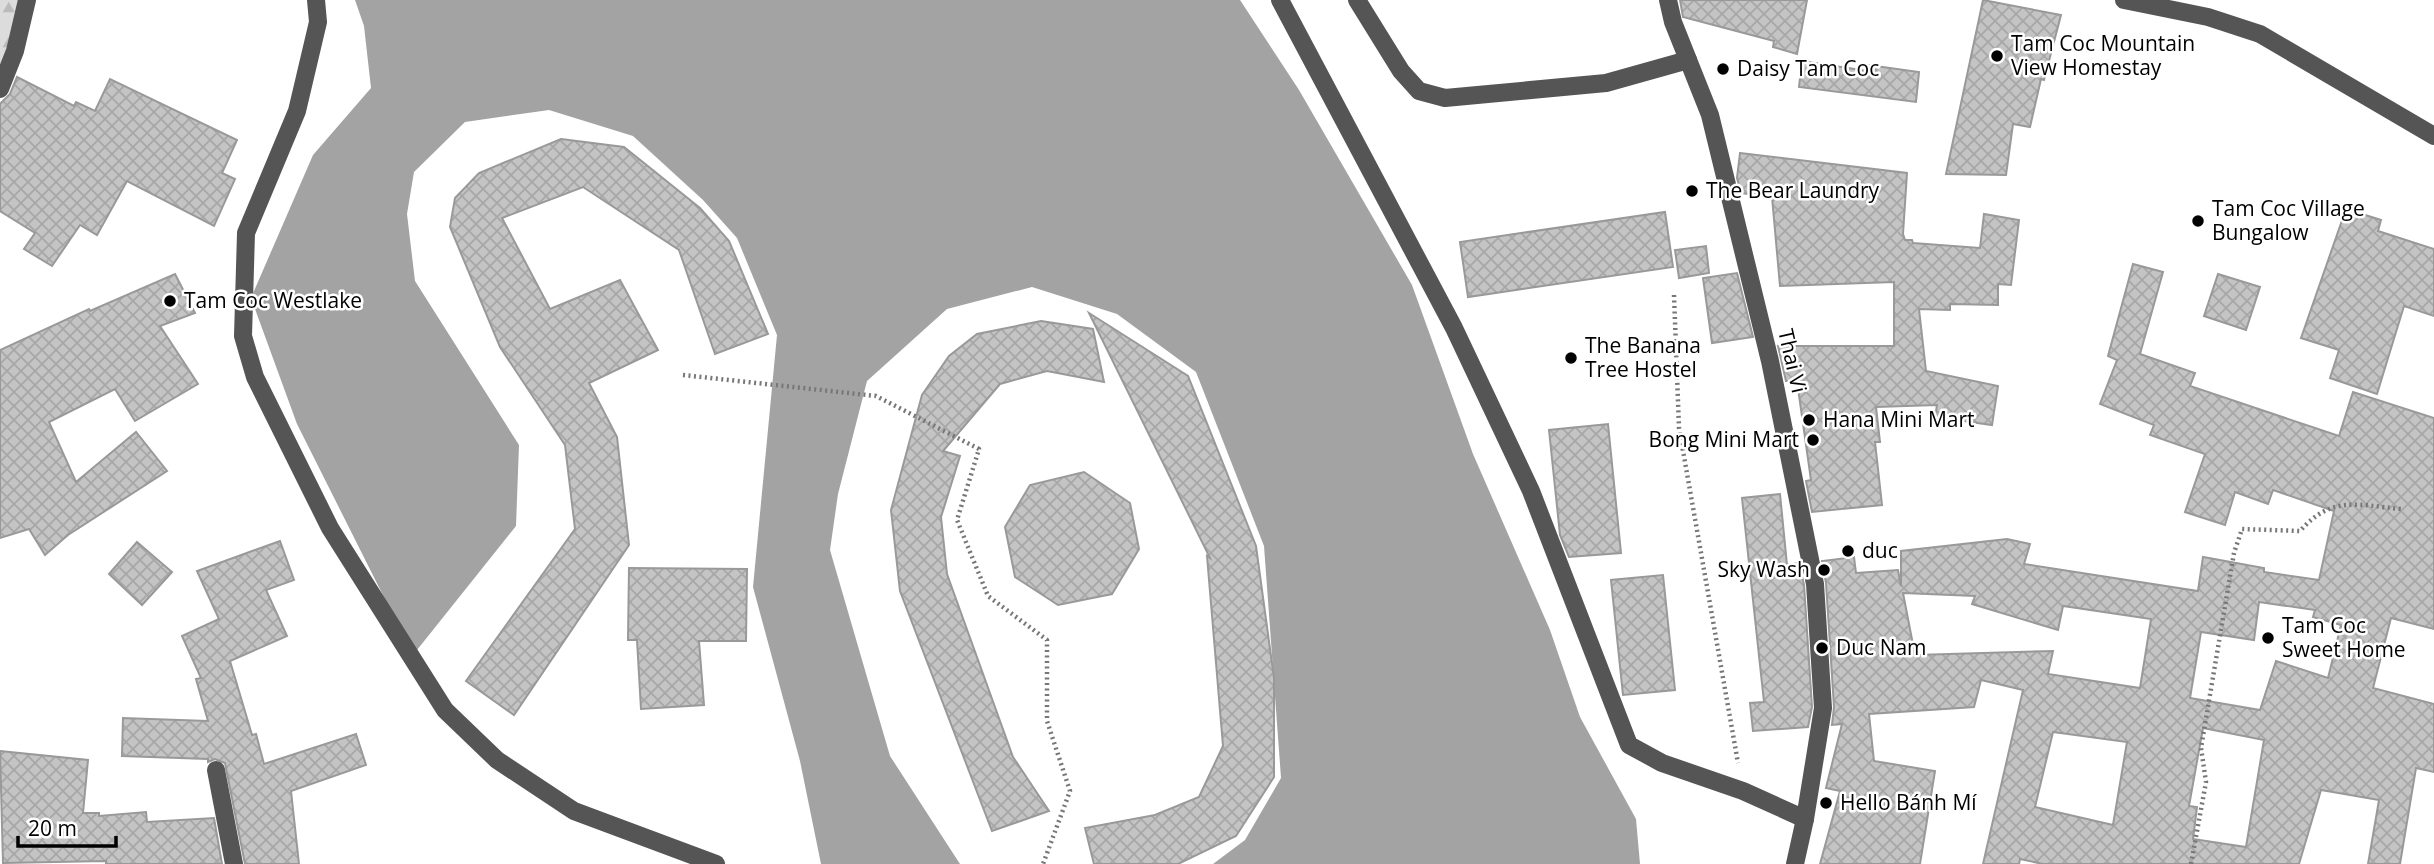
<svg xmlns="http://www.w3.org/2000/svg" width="2434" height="864" viewBox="0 0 2434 864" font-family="'Open Sans',sans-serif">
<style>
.forest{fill:url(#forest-firs)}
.water{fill:#a3a3a3}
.building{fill:url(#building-cross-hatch);stroke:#999;stroke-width:2;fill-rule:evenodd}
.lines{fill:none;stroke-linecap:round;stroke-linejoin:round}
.path{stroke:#777;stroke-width:4.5;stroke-dasharray:2 3.5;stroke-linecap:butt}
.minor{stroke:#555;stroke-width:18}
.poi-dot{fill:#000;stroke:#fff;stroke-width:2.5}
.labels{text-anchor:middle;stroke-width:5;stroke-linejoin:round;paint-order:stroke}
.poi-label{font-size:21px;fill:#000;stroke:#fff;text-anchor:start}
.street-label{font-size:21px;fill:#000;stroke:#fff}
</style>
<defs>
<pattern id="forest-firs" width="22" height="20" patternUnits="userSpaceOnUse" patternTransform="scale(1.75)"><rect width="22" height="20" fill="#dcdcdc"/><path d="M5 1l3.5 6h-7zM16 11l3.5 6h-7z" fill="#bbb"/></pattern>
<pattern id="building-cross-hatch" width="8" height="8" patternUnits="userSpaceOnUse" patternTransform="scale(1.75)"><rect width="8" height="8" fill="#c4c4c4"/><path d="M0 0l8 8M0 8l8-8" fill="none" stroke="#a7a7a7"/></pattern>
</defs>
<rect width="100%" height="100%" fill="#fff"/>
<path class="forest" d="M 0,0 L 27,0 L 0,89 Z"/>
<path class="water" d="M 355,0 L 1240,0 L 1299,90 L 1412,285 L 1473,454 L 1550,630 L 1580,717 L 1636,819 L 1640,864 L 1213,864 L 1245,840 L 1281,778 L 1264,546 L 1196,372 L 1117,314 L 1032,287 L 947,309 L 867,381 L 838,494 L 830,550 L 890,756 L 960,864 L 821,864 L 800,761 L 753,587 L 777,335 L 737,238 L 703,200 L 633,136 L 549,110 L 465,122 L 414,172 L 407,214 L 415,281 L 519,445 L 516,526 L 413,655 L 297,424 L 251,298 L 313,155 L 371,88 L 364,26 Z"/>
<g class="building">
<path d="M 1680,0 L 1807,0 L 1797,54 L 1773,47 L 1774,41 L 1683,17 Z"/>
<path d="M 1983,0 L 2061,15 L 2044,80 L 2041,79 L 2030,127 L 2013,124 L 2006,175 L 1946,174 Z"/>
<path d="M 1802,61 L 1868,71 L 1868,65 L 1919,72 L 1916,102 L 1799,87 Z"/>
<path d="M 17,77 L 74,106 L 76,102 L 95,111 L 110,79 L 237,140 L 222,173 L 235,179 L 214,226 L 127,181 L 97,235 L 80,225 L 52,266 L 24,249 L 35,233 L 0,211 L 0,104 L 10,94 Z"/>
<path d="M 561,139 L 624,147 L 700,208 L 729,241 L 768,334 L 715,354 L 679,250 L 583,187 L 502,218 L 550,309 L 620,280 L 658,350 L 589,383 L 617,437 L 629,545 L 514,715 L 466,681 L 575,529 L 565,445 L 500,347 L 450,227 L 455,198 L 479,173 Z"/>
<path d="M 1740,153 L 1907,173 L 1903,234 L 1905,240 L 1912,240 L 1913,243 L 1980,248 L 1984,214 L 2019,220 L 2011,285 L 1998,284 L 1998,305 L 1950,304 L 1950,310 L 1919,309 L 1926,371 L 1998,386 L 1992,425 L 1935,417 L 1937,405 L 1876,407 L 1880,442 L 1875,442 L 1882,505 L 1812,512 L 1806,481 L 1811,480 L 1797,381 L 1786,381 L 1778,346 L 1894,346 L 1894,282 L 1780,286 L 1772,197 L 1741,193 L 1737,178 Z"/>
<path d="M 2346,209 L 2381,220 L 2378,231 L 2434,249 L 2434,316 L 2404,306 L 2377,394 L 2330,378 L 2339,350 L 2301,338 Z"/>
<path d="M 1665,212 L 1673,267 L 1468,297 L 1460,242 Z"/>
<path d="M 1706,246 L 1709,273 L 1679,278 L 1675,250 Z"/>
<path d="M 2133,264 L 2163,272 L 2140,354 L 2195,373 L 2190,386 L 2339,436 L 2353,392 L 2434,418 L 2434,629 L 2391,618 L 2373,688 L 2434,704 L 2434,772 L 2416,768 L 2400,864 L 2368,864 L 2379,800 L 2321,790 L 2299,864 L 2043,864 L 2020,859 L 2019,864 L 1983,864 L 2023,690 L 1981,680 L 1974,707 L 1869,714 L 1874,761 L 1935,771 L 1920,864 L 1820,864 L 1840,791 L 1826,788 L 1842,724 L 1832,725 L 1834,707 L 1826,583 L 1822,561 L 1854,557 L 1856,573 L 1898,570 L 1901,586 L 1901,551 L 2007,539 L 2030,544 L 2024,564 L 2198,591 L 2203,557 L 2264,568 L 2264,572 L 2319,580 L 2334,511 L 2273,490 L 2268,504 L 2235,492 L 2225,525 L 2185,512 L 2205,454 L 2150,435 L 2154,425 L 2100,404 L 2117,360 L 2108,356 ZM 1903,593 L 1975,596 L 1972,604 L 2058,630 L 2063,606 L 2151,619 L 2140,688 L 2048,674 L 2053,651 L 1915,655 ZM 2259,602 L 2315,610 L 2313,617 L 2341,625 L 2328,678 L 2276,661 L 2260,710 L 2190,698 L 2201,632 L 2254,640 ZM 2203,728 L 2264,740 L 2246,847 L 2193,839 L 2197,807 L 2189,806 ZM 2053,732 L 2127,742 L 2113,825 L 2035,807 Z"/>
<path d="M 1737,273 L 1753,337 L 1712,343 L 1703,278 Z"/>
<path d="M 175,274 L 195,313 L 160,326 L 198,384 L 135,421 L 115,389 L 49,422 L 76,482 L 136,432 L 167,471 L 68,535 L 45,555 L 29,529 L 0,538 L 0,350 L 89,309 L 90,311 Z"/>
<path d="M 2218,274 L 2260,287 L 2246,330 L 2204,316 Z"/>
<path d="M 1089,313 L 1188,376 L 1256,546 L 1274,678 L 1274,777 L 1236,836 L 1178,864 L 1094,864 L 1085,828 L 1155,815 L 1199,797 L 1223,746 L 1207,556 L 1210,558 Z"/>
<path d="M 1041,321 L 1093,329 L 1104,382 L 1047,371 L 1000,384 L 943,451 L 960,456 L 941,517 L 947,574 L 1013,757 L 1049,811 L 992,831 L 900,591 L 891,510 L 922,395 L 949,356 L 977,334 Z"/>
<path d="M 1608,424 L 1621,553 L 1569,557 L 1560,535 L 1549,430 Z"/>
<path d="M 1084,472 L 1130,503 L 1139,549 L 1112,594 L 1058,605 L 1015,577 L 1005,527 L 1030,485 Z"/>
<path d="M 1780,494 L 1787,565 L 1799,563 L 1804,585 L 1812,707 L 1808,727 L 1753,731 L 1750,703 L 1764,702 L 1742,498 Z"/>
<path d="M 280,541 L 294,580 L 266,590 L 287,636 L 230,661 L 252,735 L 256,734 L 264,764 L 356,734 L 366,765 L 291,791 L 299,864 L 245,864 L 225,763 L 215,759 L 208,762 L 208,759 L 122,756 L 123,718 L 208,721 L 196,679 L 201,678 L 182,636 L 219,619 L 197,571 Z"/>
<path d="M 137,542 L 172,572 L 142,605 L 109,574 Z"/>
<path d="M 629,568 L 747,569 L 746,641 L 699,641 L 704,705 L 641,709 L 637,640 L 628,640 Z"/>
<path d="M 1663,575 L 1675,690 L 1623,695 L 1611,580 Z"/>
<path d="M 0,751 L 88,760 L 83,813 L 99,813 L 99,816 L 146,812 L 147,822 L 214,818 L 222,864 L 106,864 L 106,861 L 3,863 Z"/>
</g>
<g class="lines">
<g class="path">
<path d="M 1674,295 L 1679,428 L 1738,763"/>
<path d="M 683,375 L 876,396 L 979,449 L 957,520 L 988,596 L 1047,640 L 1047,721 L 1070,791 L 1043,864"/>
<path d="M 2191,864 L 2206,782 L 2201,748 L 2234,553 L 2242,529 L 2300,531 C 2332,495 2357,505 2401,509"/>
</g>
<g class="minor">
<path d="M 316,0 L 318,22 L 297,111 L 246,233 L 243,336 L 255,377 L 330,528 L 445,710 L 497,760 L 574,811 L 716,864"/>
<path d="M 1280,0 L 1454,328 L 1531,491 L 1629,745 L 1662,763 L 1743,791 L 1805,819"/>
<path d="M 1357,0 L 1401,71 L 1419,91 L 1445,98 L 1606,83 L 1688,60"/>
<path d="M 1668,0 L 1673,22 L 1710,115 L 1770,361 L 1815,584 L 1823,708 L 1805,819 L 1795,864"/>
<path d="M 2124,0 L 2208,17 L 2260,34 L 2434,136"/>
<path d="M 0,89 L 15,51 L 27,0"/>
<path d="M 216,770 L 234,864"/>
</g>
</g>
<g class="poi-dot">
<circle cx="1997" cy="56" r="7"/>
<circle cx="1723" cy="69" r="7"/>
<circle cx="1692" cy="191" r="7"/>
<circle cx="2198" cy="221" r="7"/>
<circle cx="170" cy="301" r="7"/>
<circle cx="1571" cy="358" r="7"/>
<circle cx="1809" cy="420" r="7"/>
<circle cx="1813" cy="440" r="7"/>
<circle cx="1848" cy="551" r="7"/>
<circle cx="1824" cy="570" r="7"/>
<circle cx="2268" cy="638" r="7"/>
<circle cx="1822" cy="648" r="7"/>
<circle cx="1826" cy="803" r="7"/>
</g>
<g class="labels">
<g class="poi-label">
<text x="2011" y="51">Tam Coc Mountain<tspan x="2011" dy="24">View Homestay</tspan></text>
<text x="1737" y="76">Daisy Tam Coc</text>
<text x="1706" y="198">The Bear Laundry</text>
<text x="2212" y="216">Tam Coc Village<tspan x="2212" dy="24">Bungalow</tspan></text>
<text x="184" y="308">Tam Coc Westlake</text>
<text x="1585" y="353">The Banana<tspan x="1585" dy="24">Tree Hostel</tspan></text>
<text x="1823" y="427">Hana Mini Mart</text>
<text x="1799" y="447" text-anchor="end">Bong Mini Mart</text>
<text x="1862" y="558">duc</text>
<text x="1810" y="577" text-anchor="end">Sky Wash</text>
<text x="2282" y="633">Tam Coc<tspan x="2282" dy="24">Sweet Home</tspan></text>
<text x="1836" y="655">Duc Nam</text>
<text x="1840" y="810">Hello Bánh Mí</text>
</g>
<g class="street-label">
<text transform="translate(1792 361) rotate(77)" y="7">Thai Vi</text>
</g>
</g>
<path d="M18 836v10h98v-10" fill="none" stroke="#000000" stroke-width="3.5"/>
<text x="28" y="836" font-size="21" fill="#000000" stroke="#ffffff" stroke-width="5" paint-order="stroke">20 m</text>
</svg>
